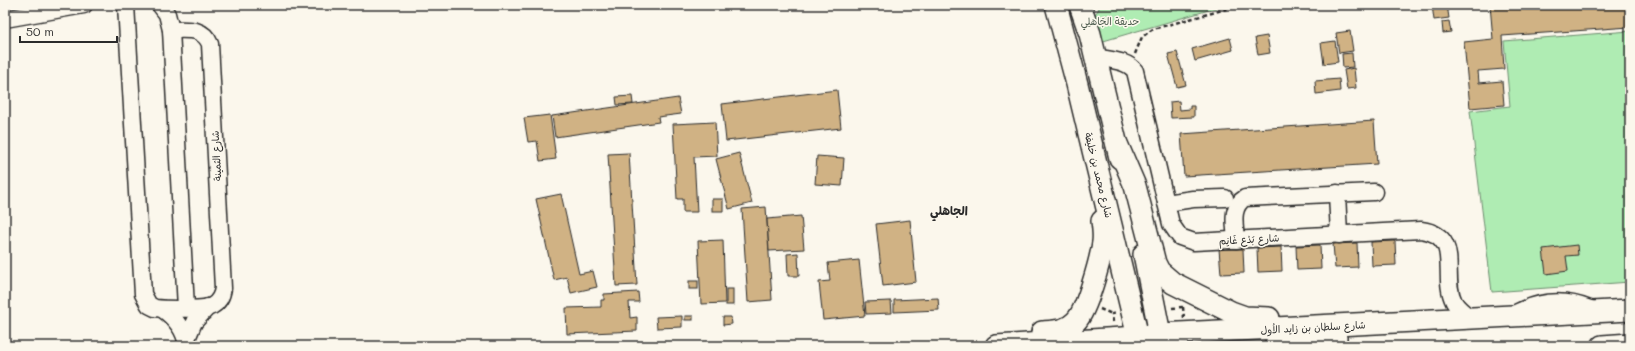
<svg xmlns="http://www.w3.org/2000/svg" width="1635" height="351" viewBox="0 0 1635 351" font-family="Mali,'Playpen Sans Arabic',sans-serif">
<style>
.green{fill:#afecb3;stroke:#6d8c6f}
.building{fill:#d0b284;stroke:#2b2b2b}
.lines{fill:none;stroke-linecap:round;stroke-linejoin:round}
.minor-casing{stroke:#2b2b2b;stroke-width:19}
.major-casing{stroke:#2b2b2b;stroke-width:24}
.path{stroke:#2b2b2b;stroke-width:2.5;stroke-dasharray:4 3;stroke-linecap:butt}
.minor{stroke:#fbf7ec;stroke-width:16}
.major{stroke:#fbf7ec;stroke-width:21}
.labels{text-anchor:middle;stroke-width:3;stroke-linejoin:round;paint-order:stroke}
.park-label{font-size:10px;fill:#4c5b4d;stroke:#fbf7ec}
.street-label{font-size:10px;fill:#2b2b2b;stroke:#fbf7ec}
.quarter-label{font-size:12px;font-weight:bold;fill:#2b2b2b;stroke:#fbf7ec}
</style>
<rect width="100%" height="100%" fill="#fbf7ec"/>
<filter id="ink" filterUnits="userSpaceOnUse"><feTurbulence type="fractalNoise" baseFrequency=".025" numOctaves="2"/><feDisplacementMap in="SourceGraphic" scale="8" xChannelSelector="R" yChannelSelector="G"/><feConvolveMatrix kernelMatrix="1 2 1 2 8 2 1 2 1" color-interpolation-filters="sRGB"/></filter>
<g filter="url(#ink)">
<g class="green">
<path d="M 1098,5 L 1226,5 L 1100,42 L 1091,19 L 1099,9 Z"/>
<path d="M 1630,31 L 1630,282 L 1492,292 L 1470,111 L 1510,106 L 1504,41 Z"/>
</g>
<g class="building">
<path d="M 1432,5 L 1447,5 L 1449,18 L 1434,20 Z"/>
<path d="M 1490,5 L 1630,5 L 1630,27 L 1502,36 L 1504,69 L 1478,71 L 1479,83 L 1502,81 L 1504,105 L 1470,108 L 1464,42 L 1493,39 Z"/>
<path d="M 1449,21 L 1451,32 L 1443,33 L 1442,22 Z"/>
<path d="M 1350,31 L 1353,51 L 1339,53 L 1336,33 Z"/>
<path d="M 1267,36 L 1270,53 L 1258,55 L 1255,38 Z"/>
<path d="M 1230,38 L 1233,50 L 1195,61 L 1192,49 Z"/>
<path d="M 1335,41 L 1338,62 L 1324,64 L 1321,43 Z"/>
<path d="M 1177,52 L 1186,85 L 1177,87 L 1168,54 Z"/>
<path d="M 1352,53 L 1353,67 L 1343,68 L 1342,54 Z"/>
<path d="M 1354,68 L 1356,88 L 1347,89 L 1344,70 Z"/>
<path d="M 1339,79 L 1340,91 L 1316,94 L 1315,81 Z"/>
<path d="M 837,90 L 841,128 L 726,141 L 722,104 Z"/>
<path d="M 632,96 L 633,104 L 617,105 L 616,97 Z"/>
<path d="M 678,98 L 681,114 L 658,117 L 659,122 L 555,137 L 552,116 Z"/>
<path d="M 1179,101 L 1180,110 L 1190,109 L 1190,106 L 1194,106 L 1194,117 L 1171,118 L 1170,102 Z"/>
<path d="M 550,115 L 556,159 L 540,161 L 537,141 L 528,142 L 524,118 Z"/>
<path d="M 1374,121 L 1377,164 L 1184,176 L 1181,134 Z"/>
<path d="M 715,122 L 717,156 L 694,157 L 697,212 L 683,212 L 683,199 L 677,199 L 673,124 Z"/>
<path d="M 629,153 L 637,285 L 616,286 L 608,154 Z"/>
<path d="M 739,153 L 752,203 L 729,209 L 716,159 Z"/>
<path d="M 817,156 L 844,158 L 842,186 L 815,184 Z"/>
<path d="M 561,194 L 579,274 L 593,271 L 597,287 L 571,293 L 567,277 L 554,280 L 536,199 Z"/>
<rect x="712" y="199" width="11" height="12"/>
<path d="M 766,207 L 772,300 L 748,302 L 742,209 Z"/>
<path d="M 801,216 L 804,249 L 769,251 L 767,219 Z"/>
<path d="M 910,220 L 916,282 L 883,286 L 876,224 Z"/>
<path d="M 723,240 L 725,303 L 701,304 L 698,241 Z"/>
<path d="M 1395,241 L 1396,265 L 1372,266 L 1371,242 Z"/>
<path d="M 1357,243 L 1358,267 L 1335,268 L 1333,244 Z"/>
<path d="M 1320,245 L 1321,269 L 1297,270 L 1296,246 Z"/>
<path d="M 1577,245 L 1578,255 L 1566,256 L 1568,271 L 1546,274 L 1543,249 Z"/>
<path d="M 1281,247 L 1282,271 L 1258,272 L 1257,248 Z"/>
<path d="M 1219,249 L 1243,249 L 1244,273 L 1221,274 Z"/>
<path d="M 798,253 L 799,276 L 788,276 L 787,254 Z"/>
<path d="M 859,260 L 865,316 L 823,320 L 819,282 L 830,281 L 828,263 Z"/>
<rect x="689" y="281" width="9" height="8"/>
<rect x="726" y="289" width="7" height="16"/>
<path d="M 638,292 L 639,302 L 629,302 L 630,318 L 637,317 L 637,331 L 567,334 L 566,308 L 601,307 L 601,300 L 604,300 L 604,294 Z"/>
<path d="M 938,298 L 939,310 L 894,312 L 894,300 Z"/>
<path d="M 891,301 L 892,313 L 866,314 L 865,302 Z"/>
<path d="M 682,316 L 682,327 L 657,328 L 656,317 Z"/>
<rect x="685" y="316" width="8" height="4"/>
<path d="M 723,317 L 731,317 L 732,324 L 723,325 Z"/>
</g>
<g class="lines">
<defs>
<g id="minor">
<path d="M 126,5 L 143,294 L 149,305 L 155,308 C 165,309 204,310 212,306 C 219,302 222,296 223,288 L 210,44 C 203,27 188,30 171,30"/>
<path d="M 160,5 L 167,14 L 171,30 L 186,308"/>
<path d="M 5,19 L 84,5"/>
<path d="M 1096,57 C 1109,60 1127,60 1135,71 L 1171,224 L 1180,237 L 1194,242 L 1421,230 C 1464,236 1440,276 1454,302 C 1458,309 1465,314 1472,319"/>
<path d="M 1337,193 L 1339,235"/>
<path d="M 1166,203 L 1193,199 L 1225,198"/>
<path d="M 1236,240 C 1235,225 1230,207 1245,198 L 1374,192"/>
<path d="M 162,309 C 175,318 185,330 187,346"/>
<path d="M 1518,312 C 1542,300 1566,299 1590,309"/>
<path d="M 186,341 L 194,322 L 208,307"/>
</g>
<g id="major">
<path d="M 1056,5 L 1077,84 L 1138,337 L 1142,346"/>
<path d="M 1080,5 L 1090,34 L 1120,158"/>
<path d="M 1117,144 L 1135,186 L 1155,263 L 1159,271 L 1173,283 L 1231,312 L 1245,317 L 1269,318"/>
<path d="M 1144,254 L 1160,334"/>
<path d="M 1042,332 C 1055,331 1067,331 1076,321 C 1087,310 1101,258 1103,242 C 1104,235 1103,228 1102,221"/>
<path d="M 996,346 L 1138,337 L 1160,334 L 1630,310"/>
<path d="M 1275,346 L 1336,338"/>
<path d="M 1602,346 L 1630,344"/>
</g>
</defs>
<use href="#minor" class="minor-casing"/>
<use href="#major" class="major-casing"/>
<g class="path">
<path d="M 1135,54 L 1142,37 L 1153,29 L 1241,5"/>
<path d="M 1183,307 L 1184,318"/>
<path d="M 1172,308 L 1183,307"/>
<path d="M 1100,309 L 1112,314"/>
<path d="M 1113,322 L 1112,314 L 1117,313"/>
</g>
<use href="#minor" class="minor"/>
<use href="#major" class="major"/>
</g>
</g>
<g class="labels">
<g class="park-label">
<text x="1110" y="25">حديقة الجَاهلِي</text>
</g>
<g class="street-label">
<text transform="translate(216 156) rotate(-93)" y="4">شارع الثمينة</text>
<text transform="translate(1099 175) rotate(76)" y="4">شارع محمد بن خليفة</text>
<text transform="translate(1249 239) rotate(-3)" y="4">شارع بَدْع غَانِم</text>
<text transform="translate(1313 327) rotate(-3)" y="4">شارع سلطان بن زايد الأول</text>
</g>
<g class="quarter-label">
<text x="949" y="215">الجاهلي</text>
</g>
</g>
<rect width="1635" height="351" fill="none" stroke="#fbf7ec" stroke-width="20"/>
<rect x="10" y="10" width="1615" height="331" fill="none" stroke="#2b2b2b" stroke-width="1.5" filter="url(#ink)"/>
<path d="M20 36v6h97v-6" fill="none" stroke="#2b2b2b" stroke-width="2"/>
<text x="26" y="36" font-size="12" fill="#2b2b2b" stroke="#fbf7ec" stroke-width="3" paint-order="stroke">50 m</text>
</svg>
